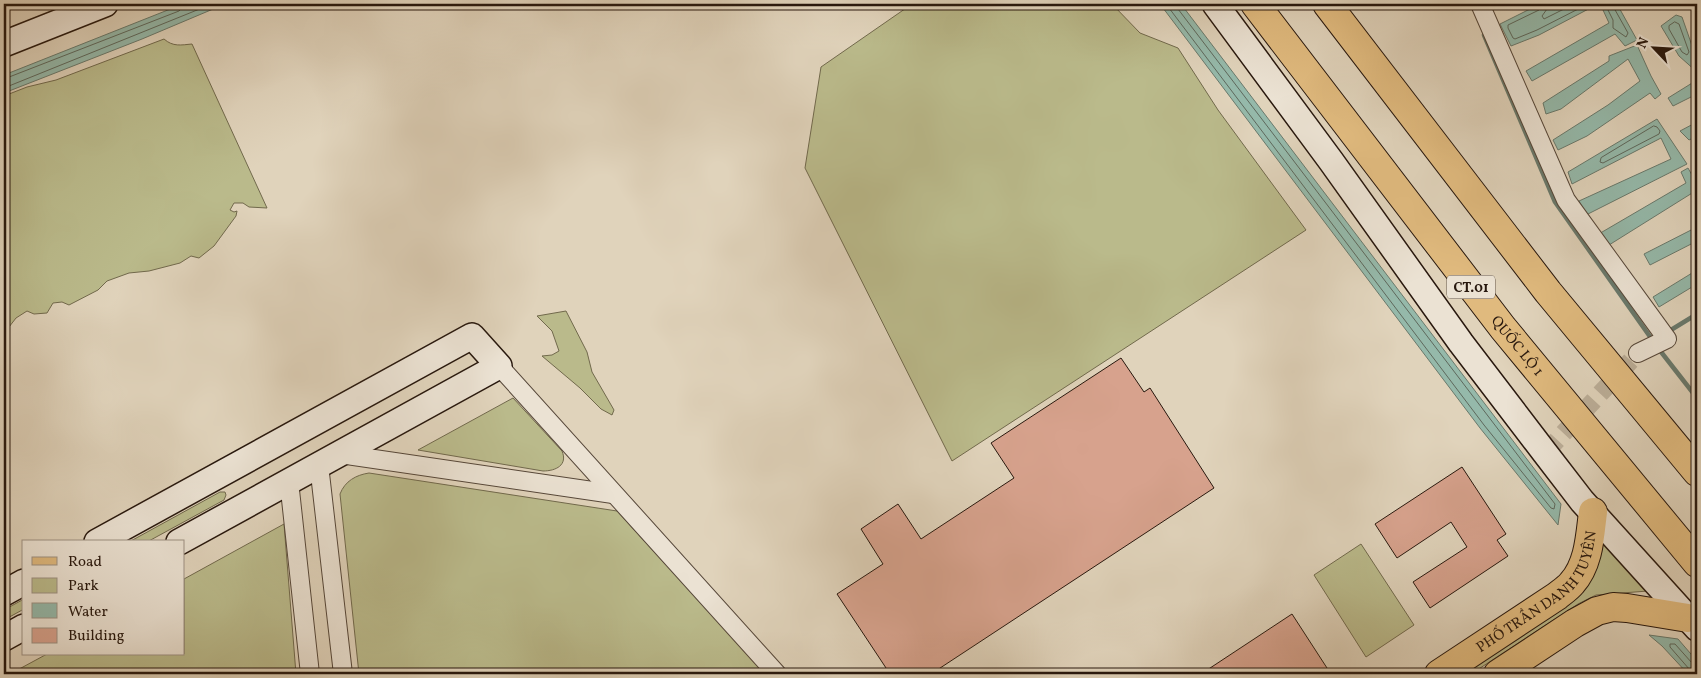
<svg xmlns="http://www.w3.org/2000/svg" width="1701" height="678" viewBox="0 0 1701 678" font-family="Vollkorn,serif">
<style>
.green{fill:#baba8b;stroke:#71694c}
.water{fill:#95b9aa;stroke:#69796c}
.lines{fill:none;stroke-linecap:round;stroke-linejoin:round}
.shore{stroke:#5e685c;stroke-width:1}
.stream{stroke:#69796c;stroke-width:4.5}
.building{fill:#d7a28d;stroke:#28180e}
.street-tunnel{stroke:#bbae98;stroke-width:18;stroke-dasharray:18 9;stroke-linecap:butt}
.street-casing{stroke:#564739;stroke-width:20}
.secondary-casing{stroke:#28180e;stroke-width:28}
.primary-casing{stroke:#28180e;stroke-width:30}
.highway-casing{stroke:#28180e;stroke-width:30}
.street{stroke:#ebe2d3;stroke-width:18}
.secondary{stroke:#ebe2d3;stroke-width:25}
.primary{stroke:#e0ba7e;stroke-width:28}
.highway{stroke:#e0ba7e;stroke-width:28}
.labels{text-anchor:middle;stroke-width:4.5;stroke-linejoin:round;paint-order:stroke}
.shield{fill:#ebe2d3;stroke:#625549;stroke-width:1}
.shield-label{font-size:14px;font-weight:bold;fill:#28180e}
.street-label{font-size:15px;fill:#28180e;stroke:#ebe2d3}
</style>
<rect width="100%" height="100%" fill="#e0d3bb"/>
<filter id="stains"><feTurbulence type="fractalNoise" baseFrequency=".004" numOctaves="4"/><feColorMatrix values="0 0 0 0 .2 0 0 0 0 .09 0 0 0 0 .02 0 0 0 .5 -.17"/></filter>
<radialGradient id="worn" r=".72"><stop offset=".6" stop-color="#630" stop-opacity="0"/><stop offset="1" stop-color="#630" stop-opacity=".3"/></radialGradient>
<g class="green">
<path d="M 912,4 L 1112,4 L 1140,33 L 1178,48 L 1218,110 L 1306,230 L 952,461 L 805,168 L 821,67 Z"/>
<path d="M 164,39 C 173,47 181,45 192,44 L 267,208 L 249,207 L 243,203 L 234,203 L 230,210 L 234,212 L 237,211 L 236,216 L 214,246 L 199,258 L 191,256 L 180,263 L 149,271 L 129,273 L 107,281 L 98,290 L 69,305 L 62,302 L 53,303 L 47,313 L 34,314 L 27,311 L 16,318 L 9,327 L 4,328 L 4,96 L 27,87 L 56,80 Z"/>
<path d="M 566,311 L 587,352 L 592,372 L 614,410 L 612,415 L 601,409 L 580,388 L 542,356 L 552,355 L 559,351 L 552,331 L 537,316 Z"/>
<path d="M 513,398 L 562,451 C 568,465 556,471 543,471 L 418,450 Z"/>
<path d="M 369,473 L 617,511 L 766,674 L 359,674 L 340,494 C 345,481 356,475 369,473 Z"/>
<path d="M 220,492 L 225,492 L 226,495 L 224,500 L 147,542 L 129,542 Z"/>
<path d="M 284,524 L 296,674 L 10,674 L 47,654 L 184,654 L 184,579 Z"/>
<path d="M 1600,531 L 1648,591 L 1596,595 L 1578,604 L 1471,674 L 1456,674 L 1572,598 Z"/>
<path d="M 1361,544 L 1414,625 L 1366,657 L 1314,575 Z"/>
<path d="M 24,599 L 24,609 L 4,620 L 4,610 Z"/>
</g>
<g class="water">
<path d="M 183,4 L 225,4 L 142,39 L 4,93 L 4,75 Z"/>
<path d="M 1160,4 L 1181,4 L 1561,504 L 1558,525 L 1480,428 Z"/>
<path d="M 1540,4 L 1617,4 L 1637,40 L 1625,46 L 1615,34 L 1532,81 L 1526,71 L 1609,23 L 1603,10 L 1598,4 L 1539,35 L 1511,46 L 1500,24 Z"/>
<path d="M 1676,15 L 1682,17 L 1697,60 L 1697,72 L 1679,56 L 1661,26 Z"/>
<path d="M 1637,45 L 1651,76 L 1661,94 L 1655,99 L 1650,93 L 1587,136 L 1558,150 L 1553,140 L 1608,105 L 1640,81 L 1628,59 L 1561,109 L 1546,114 L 1543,103 L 1609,61 L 1609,56 Z"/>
<path d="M 1697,80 L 1697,94 L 1673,106 L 1668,98 Z"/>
<path d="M 1657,119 L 1687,164 L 1586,215 L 1579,201 L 1671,159 L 1661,138 L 1572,184 L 1568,172 Z"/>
<path d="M 1697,122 L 1697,136 L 1689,140 L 1680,131 Z"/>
<path d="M 1688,168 L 1697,184 L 1697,190 L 1609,245 L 1597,235 L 1686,183 L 1681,172 Z"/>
<path d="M 1697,227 L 1697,241 L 1650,265 L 1644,254 Z"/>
<path d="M 1697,270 L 1697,284 L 1659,307 L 1653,297 Z"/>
<path d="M 1649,635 L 1678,639 L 1697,661 L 1697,674 L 1688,674 L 1662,646 Z"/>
</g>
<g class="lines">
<g class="shore">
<path d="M 1166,4 L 1484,425 L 1551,508 L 1554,509 L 1555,504 L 1178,9 L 1177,4"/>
<path d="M 1541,4 L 1539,10 L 1508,25 L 1508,28 L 1513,38 L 1515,39 L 1537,30 L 1588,4"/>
<path d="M 1547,4 L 1547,9 L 1542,16 L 1544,19 L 1574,4"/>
<path d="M 1605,4 L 1613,20 L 1613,28 L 1626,37 L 1628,33 L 1614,8 L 1613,4"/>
<path d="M 1675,22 L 1679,24 L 1689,52 L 1687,55 L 1682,52 L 1669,29 L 1669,26 Z"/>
<path d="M 4,79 L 179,11 L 182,8 L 183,4"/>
<path d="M 4,88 L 212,4"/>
<path d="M 1654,126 L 1657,127 L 1660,131 L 1659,134 L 1603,163 L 1600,162 L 1601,158 Z"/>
<path d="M 1691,674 L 1690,670 L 1670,647 L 1670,644 L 1675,644 L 1692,663 L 1697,664"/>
</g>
<g class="stream">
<path d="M 1484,35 L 1555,202 L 1653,341"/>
<path d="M 1666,333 L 1697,314"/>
<path d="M 1658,348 L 1697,398"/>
</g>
</g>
<g class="building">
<path d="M 1121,358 L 1144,392 L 1150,388 L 1214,488 L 931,674 L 890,674 L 837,594 L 883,564 L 861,529 L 898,504 L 921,539 L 1014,478 L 991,443 Z"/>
<path d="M 1462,467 L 1506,534 L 1497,540 L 1508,556 L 1430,608 L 1413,582 L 1467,547 L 1451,522 L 1397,558 L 1375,524 Z"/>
<path d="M 1292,614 L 1327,668 L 1317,674 L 1201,674 Z"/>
</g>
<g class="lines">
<path class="street-tunnel" d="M 1545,453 L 1638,353"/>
<defs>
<g id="street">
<path d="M 1480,4 L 1566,200 L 1667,339 L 1638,353"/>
<path d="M 499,366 L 777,674"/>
<path d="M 340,454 L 613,494"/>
<path d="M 319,465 L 343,674"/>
<path d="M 289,481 L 310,674"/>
</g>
<g id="secondary">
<path d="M 1215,4 L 1331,161 L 1461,343 L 1545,453 L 1582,501 L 1697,628"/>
<path d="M 4,44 L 105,4"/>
<path d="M 97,542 L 472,336 L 499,366 L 179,542"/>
<path d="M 4,593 L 24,582"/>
<path d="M 4,638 L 24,627"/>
</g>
<g id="primary">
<path id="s1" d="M 1439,674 L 1557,596 C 1562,592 1568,588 1572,583 C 1589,564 1590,536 1593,512"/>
<path d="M 1498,674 L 1575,623 L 1597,611 L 1613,607 L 1627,608 L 1688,618"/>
</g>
<g id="highway">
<path id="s2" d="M 1255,4 L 1503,328 L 1697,563"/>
<path d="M 1327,4 L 1548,292 L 1697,472"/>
</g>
</defs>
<use href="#street" class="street-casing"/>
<use href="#secondary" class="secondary-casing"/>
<use href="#primary" class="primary-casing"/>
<use href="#highway" class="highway-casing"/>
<use href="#street" class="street"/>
<use href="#secondary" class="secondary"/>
<use href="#primary" class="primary"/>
<use href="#highway" class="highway"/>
</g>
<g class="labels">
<rect class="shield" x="1447" y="275.5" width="48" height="23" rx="4"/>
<g class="shield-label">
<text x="1471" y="292">CT.01</text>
</g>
<g class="street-label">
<text dy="5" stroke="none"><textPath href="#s2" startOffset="431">QUỐC LỘ 1</textPath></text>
<text dy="5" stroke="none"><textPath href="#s1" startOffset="132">PHỐ TRẦN DANH TUYÊN</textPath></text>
</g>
</g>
<rect width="1701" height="678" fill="none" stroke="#e0d3bb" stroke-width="20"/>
<rect x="5" y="5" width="1691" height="668" fill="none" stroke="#28180e" stroke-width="2.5"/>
<rect x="10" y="10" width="1681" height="658" fill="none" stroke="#28180e"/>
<rect x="22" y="540" width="162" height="115" fill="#ebe2d3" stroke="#9d9184"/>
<rect x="32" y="557" width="25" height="8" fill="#e0ba7e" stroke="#9d9184"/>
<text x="68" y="566" font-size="15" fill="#28180e">Road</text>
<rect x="32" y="578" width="25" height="15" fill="#baba8b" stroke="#9d9184"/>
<text x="68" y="590" font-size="15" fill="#28180e">Park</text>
<rect x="32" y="603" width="25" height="15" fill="#95b9aa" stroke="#9d9184"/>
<text x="68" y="616" font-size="15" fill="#28180e">Water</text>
<rect x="32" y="628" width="25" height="15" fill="#d7a28d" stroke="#9d9184"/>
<text x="68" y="640" font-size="15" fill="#28180e">Building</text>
<g transform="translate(1654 48) rotate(295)" stroke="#ebe2d3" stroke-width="4" paint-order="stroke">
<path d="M0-4L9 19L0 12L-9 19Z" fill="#28180e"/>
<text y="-8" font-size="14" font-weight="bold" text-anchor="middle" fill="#28180e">N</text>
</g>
<rect width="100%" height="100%" filter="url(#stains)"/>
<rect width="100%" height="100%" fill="url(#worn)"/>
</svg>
